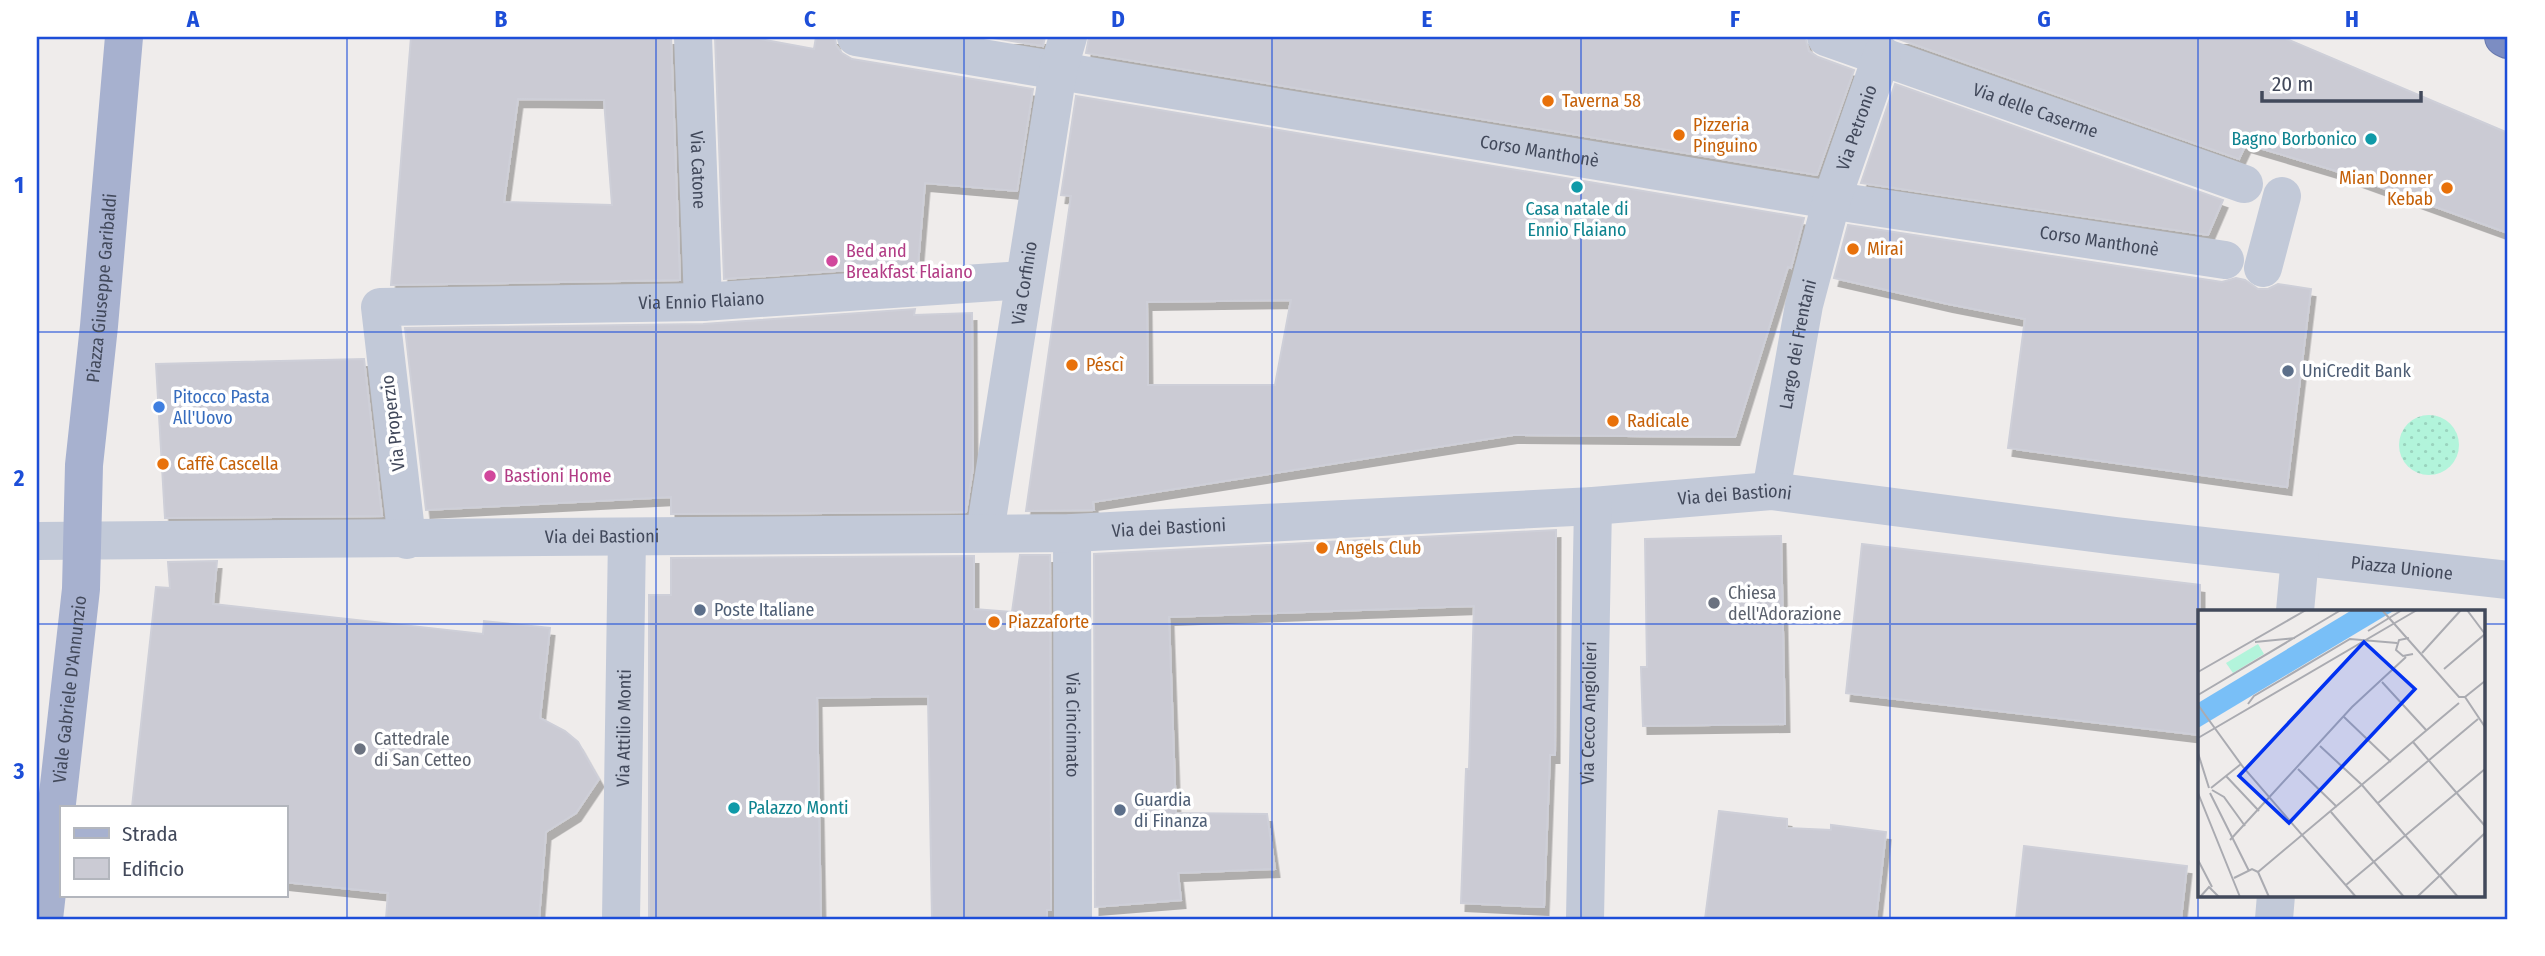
<svg xmlns="http://www.w3.org/2000/svg" width="2545" height="956" viewBox="0 0 2545 956" font-family="'Fira Sans Condensed',sans-serif">
<style>
.grass{fill:url(#grass-dots)}
.building{fill:#cbcbd4;stroke:#cecfd8;stroke-width:2;fill-rule:evenodd;filter:url(#shadow)}
.lines{fill:none;stroke-linecap:round;stroke-linejoin:round}
.highway-casing{stroke:#6778ad;stroke-width:40}
.minor{stroke:#c2c9d8;stroke-width:38}
.major{stroke:#a7b1cf;stroke-width:38}
.highway{stroke:#7c8dc2;stroke-width:38}
.grid{fill:none;stroke:#1d4ed8;stroke-width:2;stroke-opacity:0.55}
.food-dot{fill:#e8710a;stroke:#fff;stroke-width:2.5}
.culture-dot{fill:#0f9aa8;stroke:#fff;stroke-width:2.5}
.hotel-dot{fill:#d1479c;stroke:#fff;stroke-width:2.5}
.service-dot{fill:#5c6f8a;stroke:#fff;stroke-width:2.5}
.shop-dot{fill:#3f7fe0;stroke:#fff;stroke-width:2.5}
.worship-dot{fill:#6b7280;stroke:#fff;stroke-width:2.5}
.labels{text-anchor:middle;stroke-width:7;stroke-linejoin:round;paint-order:stroke}
.food-label{font-size:18px;fill:#c56008;stroke:#fff;text-anchor:start}
.street-label{font-size:18px;fill:#42495b;stroke:#fff}
.culture-label{font-size:18px;fill:#0d838f;stroke:#fff;text-anchor:end}
.hotel-label{font-size:18px;fill:#b23c85;stroke:#fff;text-anchor:start}
.service-label{font-size:18px;fill:#4e5e75;stroke:#fff;text-anchor:start}
.shop-label{font-size:18px;fill:#366cbe;stroke:#fff;text-anchor:start}
.worship-label{font-size:18px;fill:#5b616d;stroke:#fff;text-anchor:start}
.inset-road{fill:none;stroke:#aaabb1;stroke-width:2}
.view{fill:#0232f1;fill-opacity:0.15;stroke:#0232f1;stroke-width:3.5}
.inset-edge{fill:none;stroke:#42495b;stroke-width:3.5}
.neatline{fill:none;stroke:#1d4ed8;stroke-width:2.5}
.grid-label{font-size:23px;text-anchor:middle;font-weight:bold;fill:#1d4ed8}
</style>
<defs>
<pattern id="grass-dots" width="8" height="8" patternUnits="userSpaceOnUse" patternTransform="scale(1.75)"><rect width="8" height="8" fill="#b2f4db"/><path d="M2 2h.1M6 6h.1" fill="none" stroke="#9ad3be" stroke-width="1.8" stroke-linecap="round"/></pattern>
<filter id="shadow"><feDropShadow dx="4.5" dy="8" stdDeviation="0" flood-color="#0004"/></filter>
</defs>
<rect width="100%" height="100%" fill="#efeceb"/>
<circle class="grass" cx="2429" cy="445" r="30"/>
<g class="building">
<path d="M 411,37 L 671,37 L 680,280 L 391,285 ZM 518,99 L 604,100 L 612,205 L 504,202 Z"/>
<path d="M 715,37 L 749,37 L 814,49 L 816,37 L 835,37 L 836,45 L 842,53 L 852,59 L 1033,89 L 1017,191 L 925,183 L 918,265 L 724,279 Z"/>
<path d="M 987,37 L 1045,37 L 1043,46 Z"/>
<path d="M 1089,37 L 1805,37 L 1809,51 L 1818,57 L 1854,70 L 1817,175 L 1086,53 Z"/>
<path d="M 1893,37 L 2282,37 L 2508,133 L 2508,233 L 2333,170 L 2246,144 L 2239,159 Z"/>
<path d="M 1895,84 L 2223,200 L 2208,235 L 1861,183 Z"/>
<path d="M 1076,96 L 1804,218 L 1791,268 L 1788,267 L 1735,437 L 1513,435 L 1093,502 L 1094,510 L 1026,511 L 1071,196 L 1061,195 ZM 1291,300 L 1275,385 L 1148,385 L 1147,302 Z"/>
<path d="M 1848,225 L 2222,282 L 2236,278 L 2245,280 L 2258,289 L 2268,289 L 2278,284 L 2311,289 L 2287,487 L 2008,448 L 2025,319 L 1948,304 L 1834,278 Z"/>
<path d="M 915,309 L 914,315 L 972,313 L 973,468 L 966,512 L 671,514 L 671,497 L 426,510 L 405,328 L 703,324 Z"/>
<path d="M 364,359 L 382,516 L 165,518 L 156,364 Z"/>
<path d="M 1556,530 L 1555,755 L 1550,755 L 1544,907 L 1461,903 L 1466,769 L 1469,769 L 1474,606 L 1169,617 L 1176,813 L 1267,814 L 1275,869 L 1178,873 L 1181,900 L 1095,907 L 1094,554 Z"/>
<path d="M 1781,536 L 1785,724 L 1643,726 L 1641,667 L 1647,667 L 1645,539 Z"/>
<path d="M 1862,544 L 2200,585 L 2200,735 L 1846,693 Z"/>
<path d="M 1020,555 L 1050,555 L 1051,910 L 1047,910 L 1047,919 L 932,919 L 928,696 L 817,698 L 821,919 L 649,919 L 649,595 L 671,595 L 671,558 L 974,556 L 974,609 L 1012,612 Z"/>
<path d="M 217,561 L 213,604 L 483,634 L 484,621 L 550,628 L 540,718 L 565,731 L 578,742 L 599,779 L 576,813 L 546,832 L 539,919 L 386,919 L 388,893 L 285,882 L 285,807 L 132,807 L 156,587 L 170,588 L 168,562 Z"/>
<path d="M 1719,811 L 1787,819 L 1787,828 L 1831,830 L 1831,825 L 1886,832 L 1876,919 L 1705,919 Z"/>
<path d="M 2024,846 L 2187,866 L 2181,919 L 2016,919 Z"/>
</g>
<g class="lines">
<defs>
<path id="highway" d="M 2504,37 L 2508,39"/>
</defs>
<use href="#highway" class="highway-casing"/>
<g class="minor">
<path id="s1" d="M 693,37 L 703,302"/>
<path id="s2" d="M 856,37 L 1855,204 L 2225,260"/>
<path id="s3" d="M 1826,37 L 2244,184"/>
<path d="M 2263,268 L 2282,196"/>
<path id="s4" d="M 1771,491 L 1804,305 L 1832,199 L 1882,55"/>
<path id="s5" d="M 985,532 L 1058,71 L 1068,37"/>
<path id="s6" d="M 1072,533 L 1073,919"/>
<path id="s7" d="M 407,540 L 380,307 L 703,302 L 1023,280"/>
<path id="s8" d="M 37,541 L 1072,533 L 1593,506 L 1771,491 L 2116,536 L 2508,580"/>
<path d="M 2295,611 L 2300,557"/>
<path id="s9" d="M 621,919 L 627,537"/>
<path id="s10" d="M 1585,919 L 1593,506"/>
<path d="M 2274,919 L 2276,895"/>
</g>
<path class="major" id="s11" d="M 44,919 L 81,589 L 84,465 L 99,326 L 124,37"/>
<use href="#highway" class="highway"/>
</g>
<path class="grid" d="M 347,37 L 347,919M 656,37 L 656,919M 964,37 L 964,919M 1272,37 L 1272,919M 1581,37 L 1581,919M 1890,37 L 1890,919M 2198,37 L 2198,919M 37,332 L 2508,332M 37,624 L 2200,624M 2484,624 L 2508,624"/>
<g class="food-dot">
<circle cx="1548" cy="101" r="7"/>
<circle cx="1679" cy="135" r="7"/>
<circle cx="2447" cy="188" r="7"/>
<circle cx="1853" cy="249" r="7"/>
<circle cx="1072" cy="365" r="7"/>
<circle cx="1613" cy="421" r="7"/>
<circle cx="163" cy="464" r="7"/>
<circle cx="1322" cy="548" r="7"/>
<circle cx="994" cy="622" r="7"/>
</g>
<g class="culture-dot">
<circle cx="2371" cy="139" r="7"/>
<circle cx="1577" cy="187" r="7"/>
<circle cx="734" cy="808" r="7"/>
</g>
<g class="hotel-dot">
<circle cx="832" cy="261" r="7"/>
<circle cx="490" cy="476" r="7"/>
</g>
<g class="service-dot">
<circle cx="2288" cy="371" r="7"/>
<circle cx="700" cy="610" r="7"/>
<circle cx="1120" cy="810" r="7"/>
</g>
<circle class="shop-dot" cx="159" cy="407" r="7"/>
<g class="worship-dot">
<circle cx="1714" cy="603" r="7"/>
<circle cx="360" cy="749" r="7"/>
</g>
<g class="labels">
<g class="food-label">
<text x="1562" y="107">Taverna 58</text>
<text x="1693" y="131">Pizzeria<tspan x="1693" dy="21">Pinguino</tspan></text>
<text x="2433" y="184" text-anchor="end">Mian Donner<tspan x="2433" dy="21">Kebab</tspan></text>
<text x="1867" y="255">Mirai</text>
<text x="1086" y="371">Péscì</text>
<text x="1627" y="427">Radicale</text>
<text x="177" y="470">Caffè Cascella</text>
<text x="1336" y="554">Angels Club</text>
<text x="1008" y="628">Piazzaforte</text>
</g>
<g class="street-label">
<text dy="6" stroke="none"><textPath href="#s3" startOffset="222">Via delle Caserme</textPath></text>
<text dy="6" stroke="none"><textPath href="#s4" startOffset="374">Via Petronio</textPath></text>
<text dy="6" stroke="none"><textPath href="#s2" startOffset="693">Corso Manthonè</textPath></text>
<text dy="6" stroke="none"><textPath href="#s1" startOffset="133">Via Catone</textPath></text>
<text dy="6" stroke="none"><textPath href="#s2" startOffset="1260">Corso Manthonè</textPath></text>
<text dy="6" stroke="none"><textPath href="#s5" startOffset="252">Via Corfinio</textPath></text>
<text dy="6" stroke="none"><textPath href="#s11" startOffset="634">Piazza Giuseppe Garibaldi</textPath></text>
<text dy="6" stroke="none"><textPath href="#s7" startOffset="556">Via Ennio Flaiano</textPath></text>
<text dy="6" stroke="none"><textPath href="#s4" startOffset="149">Largo dei Frentani</textPath></text>
<text transform="translate(393 423) rotate(-97)" y="6">Via Properzio</text>
<text dy="6" stroke="none"><textPath href="#s8" startOffset="1699">Via dei Bastioni</textPath></text>
<text dy="6" stroke="none"><textPath href="#s8" startOffset="1132">Via dei Bastioni</textPath></text>
<text dy="6" stroke="none"><textPath href="#s8" startOffset="565">Via dei Bastioni</textPath></text>
<text dy="6" stroke="none"><textPath href="#s8" startOffset="2371">Piazza Unione</textPath></text>
<text dy="6" stroke="none"><textPath href="#s11" startOffset="231">Viale Gabriele D'Annunzio</textPath></text>
<text dy="6" stroke="none"><textPath href="#s10" startOffset="206">Via Cecco Angiolieri</textPath></text>
<text dy="6" stroke="none"><textPath href="#s6" startOffset="192">Via Cincinnato</textPath></text>
<text dy="6" stroke="none"><textPath href="#s9" startOffset="191">Via Attilio Monti</textPath></text>
</g>
<g class="culture-label">
<text x="2357" y="145">Bagno Borbonico</text>
<text x="1577" y="215" text-anchor="middle">Casa natale di<tspan x="1577" dy="21">Ennio Flaiano</tspan></text>
<text x="748" y="814" text-anchor="start">Palazzo Monti</text>
</g>
<g class="hotel-label">
<text x="846" y="257">Bed and<tspan x="846" dy="21">Breakfast Flaiano</tspan></text>
<text x="504" y="482">Bastioni Home</text>
</g>
<g class="service-label">
<text x="2302" y="377">UniCredit Bank</text>
<text x="714" y="616">Poste Italiane</text>
<text x="1134" y="806">Guardia<tspan x="1134" dy="21">di Finanza</tspan></text>
</g>
<g class="shop-label">
<text x="173" y="403">Pitocco Pasta<tspan x="173" dy="21">All'Uovo</tspan></text>
</g>
<g class="worship-label">
<text x="1728" y="599">Chiesa<tspan x="1728" dy="21">dell'Adorazione</tspan></text>
<text x="374" y="745">Cattedrale<tspan x="374" dy="21">di San Cetteo</tspan></text>
</g>
</g>
<g transform="translate(2198 610)">
<rect width="287" height="287" fill="#efeceb"/>
<path d="M 60,34 L 66,44 L 35,63 L 28,53 Z" fill="#b2f4db"/>
<path d="M 154,0 L 197,0 L 0,118 L 0,93 Z" fill="#79bff7"/>
<path class="inset-road" d="M 184,0 L 261,87 L 267,87 L 287,117M 269,0 L 287,24M 170,21 L 204,0M 211,28 L 201,30 L 198,40 L 205,46 L 215,44M 57,32 L 97,28M 224,43 L 263,0M 246,59 L 287,24M 0,62 L 108,0M 184,72 L 229,121M 0,85 L 143,0M 267,87 L 287,71M 50,94 L 56,86 L 152,29 L 199,33M 0,95 L 45,157 L 158,287M 146,107 L 193,152M 0,128 L 219,0M 215,132 L 287,216M 122,136 L 164,175 L 260,287M 0,143 L 11,178M 100,159 L 139,197M 28,166 L 61,201M 13,178 L 43,154M 14,180 L 26,187 L 47,216M 0,183 L 42,287M 12,183 L 51,261M 180,193 L 280,109M 133,202 L 206,287M 32,230 L 154,97 L 208,47M 0,250 L 14,277M 60,262 L 261,93M 60,262 L 71,287M 36,268 L 54,259 L 60,262M 148,275 L 287,159M 2,287 L 11,277 L 21,287M 219,287 L 287,223"/>
<path class="view" d="M 166,32 L 217,79 L 91,213 L 41,166 Z"/>
<rect width="287" height="287" class="inset-edge"/>
</g>
<rect width="2545" height="956" fill="none" stroke="#ffffff" stroke-width="77"/>
<rect x="60" y="806" width="228" height="91" fill="#ffffff" stroke="#b3b6bd" stroke-width="2"/>
<rect x="74" y="828" width="35" height="10" fill="#a7b1cf" stroke="#b3b6bd" stroke-width="2"/>
<text x="122" y="841" font-size="21" fill="#42495b">Strada</text>
<rect x="74" y="858" width="35" height="21" fill="#cbcbd4" stroke="#b3b6bd" stroke-width="2"/>
<text x="122" y="876" font-size="21" fill="#42495b">Edificio</text>
<path d="M2262 91v10h159v-10" fill="none" stroke="#42495b" stroke-width="3.5"/>
<text x="2272" y="91" font-size="21" fill="#42495b" stroke="#ffffff" stroke-width="5" paint-order="stroke">20 m</text>
<rect x="38" y="38" width="2468" height="880" class="neatline"/>
<g class="grid-label">
<text x="193" y="27">A</text>
<text x="501" y="27">B</text>
<text x="810" y="27">C</text>
<text x="1118" y="27">D</text>
<text x="1427" y="27">E</text>
<text x="1735" y="27">F</text>
<text x="2044" y="27">G</text>
<text x="2352" y="27">H</text>
<text x="19" y="193">1</text>
<text x="19" y="486">2</text>
<text x="19" y="779">3</text>
</g>
</svg>
